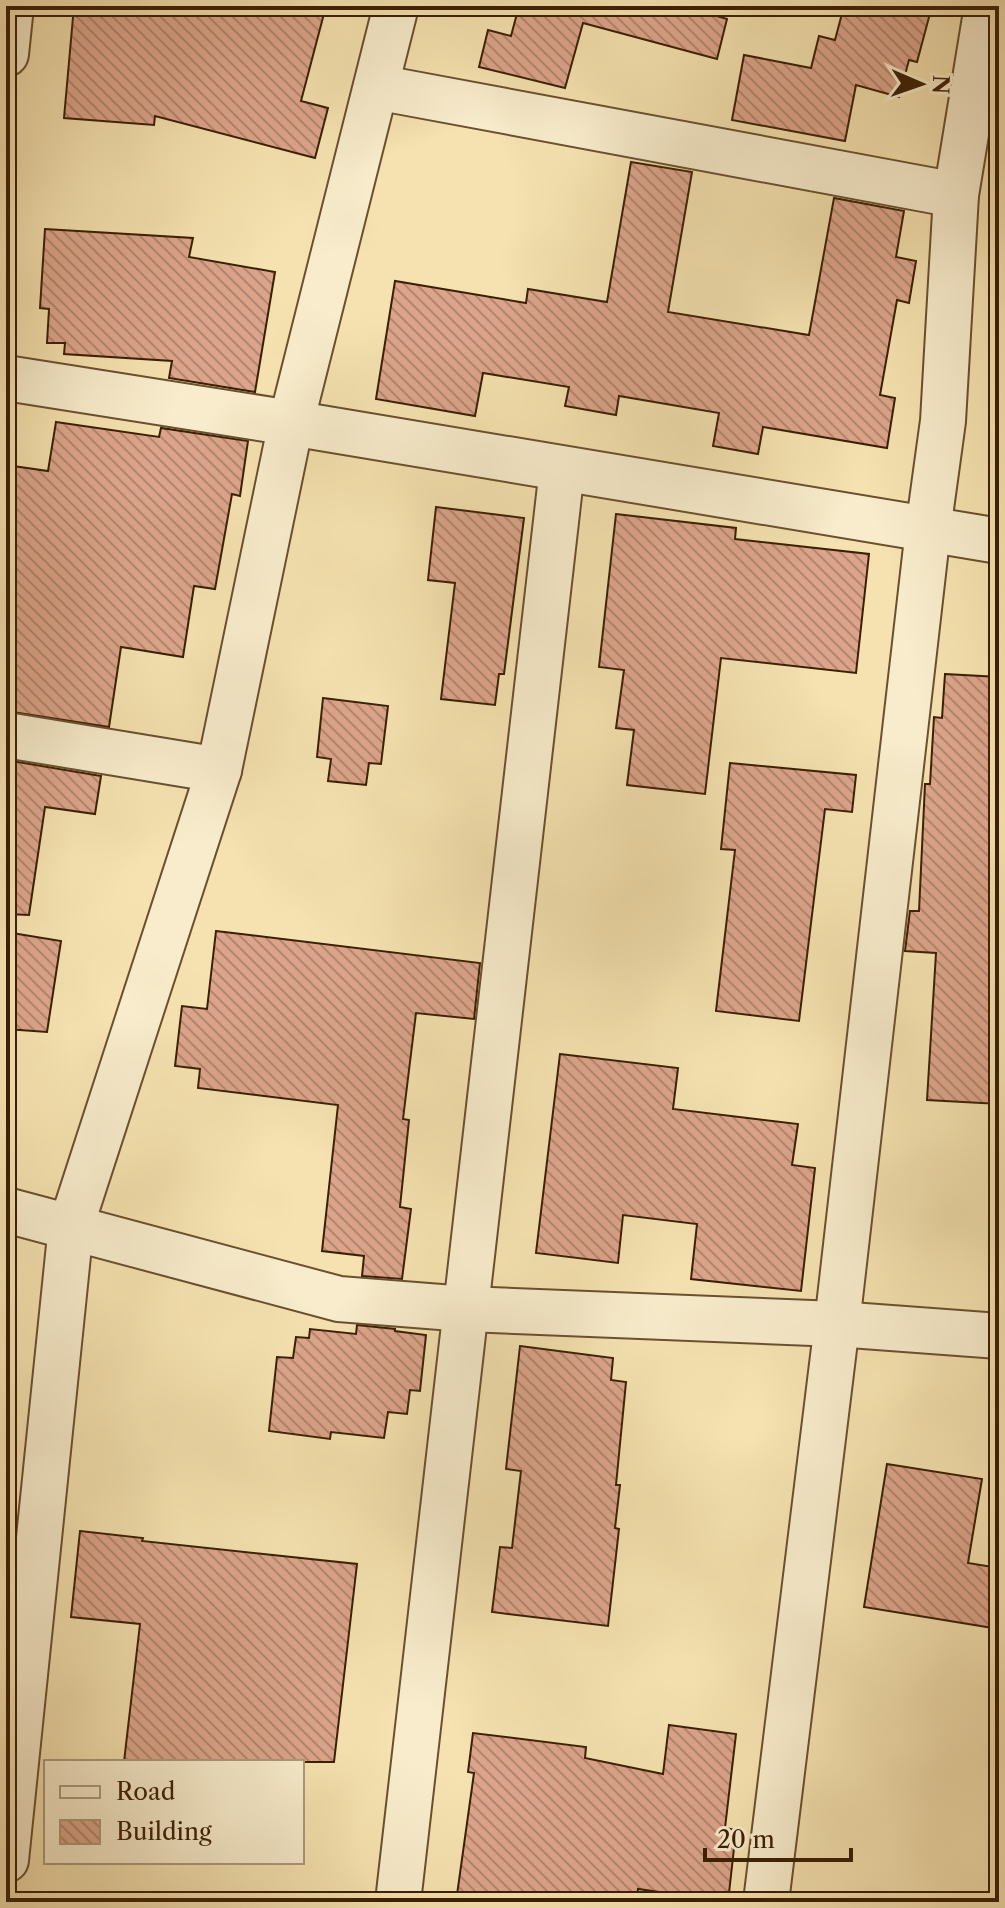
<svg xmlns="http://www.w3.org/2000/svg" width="1005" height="1908" viewBox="0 0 1005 1908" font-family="'Libre Caslon Text',serif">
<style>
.building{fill:url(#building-back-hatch);stroke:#3b1f04;stroke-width:2}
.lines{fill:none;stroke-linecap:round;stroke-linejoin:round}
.minor-casing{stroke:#6a502f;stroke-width:48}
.minor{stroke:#f8eccc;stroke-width:44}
</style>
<defs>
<pattern id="building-back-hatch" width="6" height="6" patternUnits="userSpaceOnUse" patternTransform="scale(2)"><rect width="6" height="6" fill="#dca58b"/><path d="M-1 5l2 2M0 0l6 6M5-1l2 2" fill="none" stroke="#b4866f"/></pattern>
</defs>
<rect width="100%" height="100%" fill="#f5e2b0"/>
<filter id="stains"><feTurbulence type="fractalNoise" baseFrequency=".0025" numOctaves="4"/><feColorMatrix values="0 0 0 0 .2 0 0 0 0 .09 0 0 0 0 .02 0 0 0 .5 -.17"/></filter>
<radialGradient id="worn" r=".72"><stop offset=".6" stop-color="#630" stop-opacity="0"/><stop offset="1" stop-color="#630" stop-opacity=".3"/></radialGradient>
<g class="building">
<path d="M 74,6 L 326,6 L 301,101 L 328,108 L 315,158 L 155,116 L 154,125 L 64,118 Z"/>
<path d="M 519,6 L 720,6 L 717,16 L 727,19 L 717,59 L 583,23 L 565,88 L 479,67 L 488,30 L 511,36 Z"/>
<path d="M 844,6 L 932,6 L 917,62 L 909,60 L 899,97 L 856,85 L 845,141 L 732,120 L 744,55 L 811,68 L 819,36 L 835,40 Z"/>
<path d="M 631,162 L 692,172 L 668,312 L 809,335 L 834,198 L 904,211 L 896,257 L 916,261 L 909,303 L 897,300 L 880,395 L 895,398 L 887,448 L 763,427 L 758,454 L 713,446 L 719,413 L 619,396 L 616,415 L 565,406 L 569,387 L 483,373 L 475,416 L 376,399 L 395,281 L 526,303 L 528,289 L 607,302 Z"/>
<path d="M 45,229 L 193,238 L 189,257 L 275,272 L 255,392 L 169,378 L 172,361 L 64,354 L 65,343 L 47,343 L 49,309 L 40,308 Z"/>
<path d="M 56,422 L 159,437 L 161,428 L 248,441 L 240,496 L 232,494 L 215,589 L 194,586 L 183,657 L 121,647 L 109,727 L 6,711 L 6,465 L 48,471 Z"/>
<path d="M 436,507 L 524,518 L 504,674 L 499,674 L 495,705 L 441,699 L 455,583 L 428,580 Z"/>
<path d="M 616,514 L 736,528 L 735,539 L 869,554 L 856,673 L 721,658 L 705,794 L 627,785 L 634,730 L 616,728 L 624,670 L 599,667 Z"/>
<path d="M 945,674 L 999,677 L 999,1104 L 927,1100 L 936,953 L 905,951 L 910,911 L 919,911 L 925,784 L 930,784 L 934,717 L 942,718 Z"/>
<path d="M 323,698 L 388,706 L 381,764 L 369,763 L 366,785 L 328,781 L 331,759 L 317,757 Z"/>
<path d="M 6,760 L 101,776 L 95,814 L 45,807 L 29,915 L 6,914 Z"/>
<path d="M 730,763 L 856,775 L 852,812 L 825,809 L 799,1021 L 716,1011 L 735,850 L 721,849 Z"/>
<path d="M 216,931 L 480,963 L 474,1019 L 416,1013 L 403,1119 L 409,1120 L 400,1207 L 411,1209 L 402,1279 L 362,1276 L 364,1256 L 322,1251 L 338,1105 L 198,1088 L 200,1069 L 175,1066 L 182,1006 L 207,1009 Z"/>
<path d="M 6,932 L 61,941 L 47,1032 L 6,1029 Z"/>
<path d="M 560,1054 L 678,1068 L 673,1109 L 798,1124 L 792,1165 L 815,1168 L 801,1291 L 691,1279 L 697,1224 L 623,1215 L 618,1263 L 536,1253 Z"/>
<path d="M 357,1325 L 395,1329 L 395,1331 L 426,1335 L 420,1391 L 410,1390 L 407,1414 L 388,1412 L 384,1438 L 331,1432 L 330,1439 L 269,1431 L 277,1357 L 293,1358 L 296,1337 L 309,1338 L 310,1329 L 356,1334 Z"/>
<path d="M 520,1346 L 613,1358 L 611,1380 L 626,1382 L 616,1485 L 620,1485 L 615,1528 L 619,1529 L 608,1626 L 492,1612 L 500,1547 L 512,1548 L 521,1471 L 506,1469 Z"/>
<path d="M 887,1464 L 982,1479 L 968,1563 L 999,1568 L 999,1629 L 864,1607 Z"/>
<path d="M 80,1531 L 143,1538 L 142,1541 L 357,1564 L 334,1762 L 124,1762 L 140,1624 L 71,1617 Z"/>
<path d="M 669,1725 L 736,1734 L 725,1828 L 736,1830 L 728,1902 L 638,1889 L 636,1902 L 570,1898 L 569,1902 L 456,1902 L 474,1773 L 468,1772 L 473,1733 L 586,1747 L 585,1758 L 663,1774 Z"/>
</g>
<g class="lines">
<defs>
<g id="minor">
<path d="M 6,54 L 11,6"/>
<path d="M 376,87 L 956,195"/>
<path d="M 6,378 L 291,423 L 999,541"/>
<path d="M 6,735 L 219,770"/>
<path d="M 6,1210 L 339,1299 L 466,1309 L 837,1324 L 999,1336"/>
<path d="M 6,1860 L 71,1226 L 219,770 L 291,423 L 396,6"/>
<path d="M 398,1902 L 562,469"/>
<path d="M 766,1902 L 837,1324 L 928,530 L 943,421 L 956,195 L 987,6"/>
</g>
</defs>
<use href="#minor" class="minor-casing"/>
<use href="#minor" class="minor"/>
</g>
<rect width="1005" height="1908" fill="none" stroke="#f5e2b0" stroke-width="32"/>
<rect x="8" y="8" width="989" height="1892" fill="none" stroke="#3b1f04" stroke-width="4"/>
<rect x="16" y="16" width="973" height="1876" fill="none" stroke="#3b1f04" stroke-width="2"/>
<rect x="44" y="1760" width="260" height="104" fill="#f8eccc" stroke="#ac9a7c" stroke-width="2"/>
<rect x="60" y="1786" width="40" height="12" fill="#f8eccc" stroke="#ac9a7c" stroke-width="2"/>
<text x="116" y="1800" font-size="24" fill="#3b1f04">Road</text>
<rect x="60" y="1820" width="40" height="24" fill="url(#building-back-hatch)" stroke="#ac9a7c" stroke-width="2"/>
<text x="116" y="1840" font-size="24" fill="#3b1f04">Building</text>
<g transform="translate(921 84) rotate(92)" stroke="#f8eccc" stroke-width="6" paint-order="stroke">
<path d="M0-6L14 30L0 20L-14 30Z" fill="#3b1f04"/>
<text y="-12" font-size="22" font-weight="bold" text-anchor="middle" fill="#3b1f04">N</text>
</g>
<path d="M705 1848v12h146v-12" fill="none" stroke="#3b1f04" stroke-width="4"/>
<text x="717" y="1848" font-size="24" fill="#3b1f04" stroke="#f8eccc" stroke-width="6" paint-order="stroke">20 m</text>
<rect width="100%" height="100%" filter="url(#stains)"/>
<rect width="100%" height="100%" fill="url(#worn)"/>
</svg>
